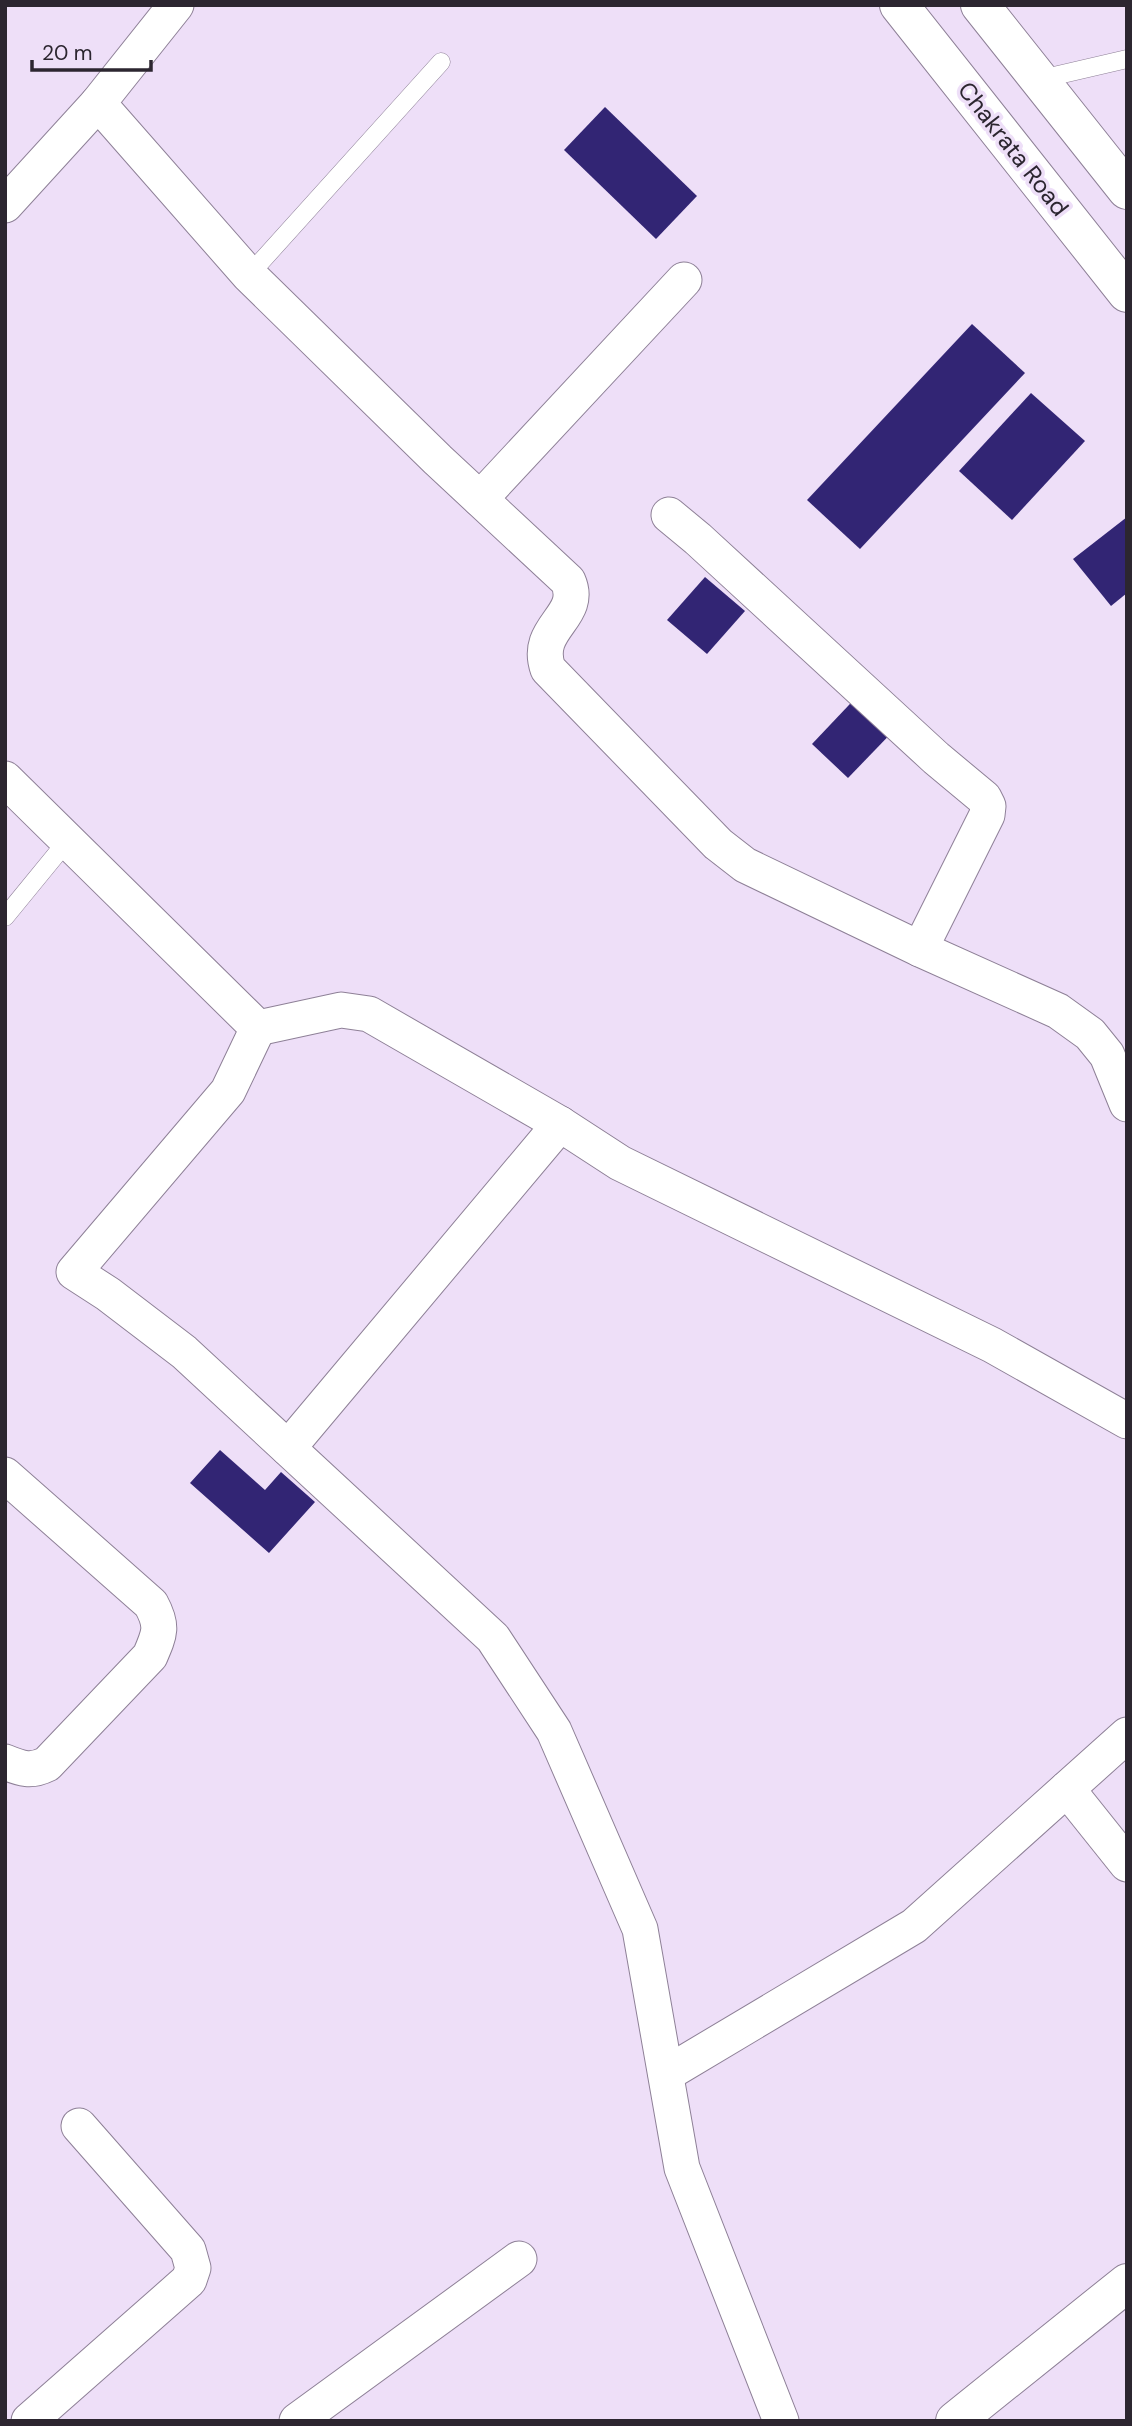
<svg xmlns="http://www.w3.org/2000/svg" width="1132" height="2426" viewBox="0 0 1132 2426" font-family="'DM Sans',sans-serif">
<style>
.building{fill:#322574}
.lines{fill:none;stroke-linecap:round;stroke-linejoin:round}
.lane-casing{stroke:#8e8097;stroke-width:19}
.street-casing{stroke:#8e8097;stroke-width:37}
.secondary-casing{stroke:#8e8097;stroke-width:40}
.lane{stroke:#fff;stroke-width:18}
.street{stroke:#fff;stroke-width:35}
.secondary{stroke:#fff;stroke-width:38}
.labels{text-anchor:middle;stroke-width:7;stroke-linejoin:round;paint-order:stroke}
.street-label{font-size:24px;fill:#2c2630;stroke:#eedff8}
</style>
<rect width="100%" height="100%" fill="#eedff8"/>
<g class="building">
<path d="M 605,107 L 697,196 L 656,239 L 564,150 Z"/>
<path d="M 972,324 L 1025,373 L 860,549 L 807,500 Z"/>
<path d="M 1031,393 L 1085,441 L 1012,520 L 959,471 Z"/>
<path d="M 1127,517 L 1127,593 L 1111,606 L 1073,559 Z"/>
<path d="M 705,577 L 745,611 L 707,654 L 667,620 Z"/>
<path d="M 866,687 L 902,722 L 848,778 L 812,744 Z"/>
<path d="M 220,1450 L 265,1490 L 281,1472 L 315,1502 L 269,1553 L 190,1483 Z"/>
</g>
<g class="lines">
<defs>
<g id="lane">
<path d="M 1041,79 L 1127,59"/>
<path d="M 249,275 L 441,62"/>
<path d="M 5,917 L 68,840"/>
</g>
<g id="street">
<path d="M 176,5 L 98,103 L 249,275 L 438,460 L 568,581 C 584,617 533,627 548,669 L 718,844 L 745,865 L 920,949 L 1058,1011 L 1090,1034 L 1107,1055 L 1127,1104"/>
<path d="M 5,205 L 98,103"/>
<path d="M 480,499 L 684,280"/>
<path d="M 669,515 L 698,539 L 936,758 L 984,798 L 988,806 L 987,815 L 920,949"/>
<path d="M 5,779 L 258,1028 L 341,1010 L 369,1014 L 560,1124 L 620,1163 L 992,1345 L 1127,1421"/>
<path d="M 258,1028 L 228,1091 L 74,1272 L 108,1294 L 184,1352 L 493,1638 L 554,1731 L 640,1929 L 682,2168 L 781,2421"/>
<path d="M 288,1448 L 560,1124"/>
<path d="M 5,1475 L 151,1604 C 163,1626 160,1633 150,1656 L 47,1764 C 31,1772 22,1769 5,1762"/>
<path d="M 1067,1789 L 1127,1864"/>
<path d="M 666,2074 L 914,1926 L 1127,1735"/>
<path d="M 29,2421 L 189,2280 L 193,2268 L 188,2250 L 79,2126"/>
<path d="M 297,2421 L 519,2259"/>
</g>
<g id="secondary">
<path d="M 899,5 L 1127,293"/>
<path d="M 980,5 L 1127,190"/>
<path d="M 955,2421 L 1127,2283"/>
</g>
</defs>
<use href="#lane" class="lane-casing"/>
<use href="#street" class="street-casing"/>
<use href="#secondary" class="secondary-casing"/>
<use href="#lane" class="lane"/>
<use href="#street" class="street"/>
<use href="#secondary" class="secondary"/>
</g>
<g class="labels">
<g class="street-label">
<text transform="translate(1013 149) rotate(52)" y="8">Chakrata Road</text>
</g>
</g>
<rect width="1132" height="2426" fill="none" stroke="#2c2630" stroke-width="14"/>
<path d="M32 60v10h119v-10" fill="none" stroke="#2c2630" stroke-width="3.5"/>
<text x="42" y="60" font-size="21" fill="#2c2630" stroke="#eedff8" stroke-width="5" paint-order="stroke">20 m</text>
</svg>
